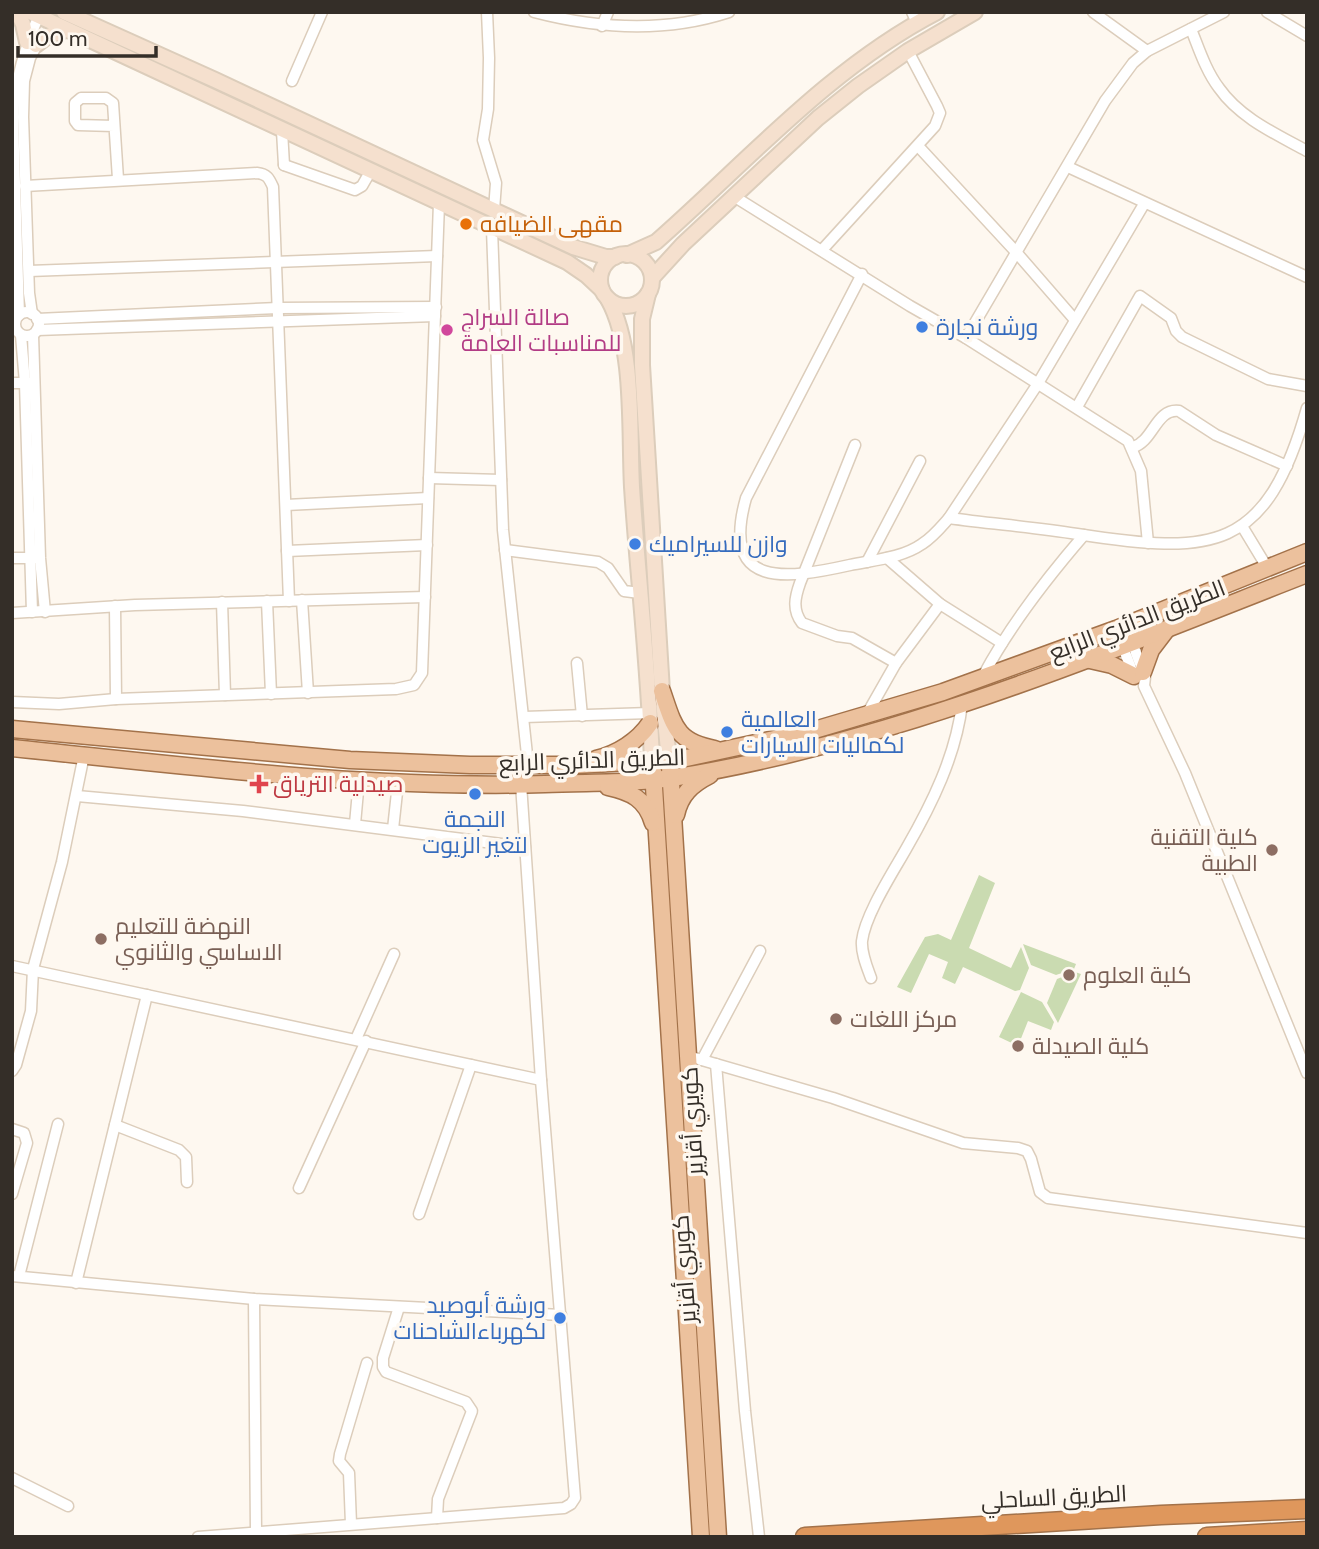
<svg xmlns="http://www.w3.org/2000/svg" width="1319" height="1549" viewBox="0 0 1319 1549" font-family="Cabin,Cairo,sans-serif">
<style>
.green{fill:#cadbb1}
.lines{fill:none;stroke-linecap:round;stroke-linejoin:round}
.street-casing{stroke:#dccdbb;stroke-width:13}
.secondary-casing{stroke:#dccdbb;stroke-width:18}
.primary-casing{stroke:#a3724a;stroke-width:19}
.highway-casing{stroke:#a3724a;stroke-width:21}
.street{stroke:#fff;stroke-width:10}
.secondary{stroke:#f5e0ce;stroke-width:14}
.primary{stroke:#ecc19d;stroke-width:16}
.highway{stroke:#df975c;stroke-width:18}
.food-dot{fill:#e8710a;stroke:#fef8f0;stroke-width:2.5}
.shop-dot{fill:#3f7fe0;stroke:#fef8f0;stroke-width:2.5}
.hotel-dot{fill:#d1479c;stroke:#fef8f0;stroke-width:2.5}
.health-dot{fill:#e0444e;stroke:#fef8f0;stroke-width:2.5}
.education-dot{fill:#8d6e63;stroke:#fef8f0;stroke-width:2.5}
.labels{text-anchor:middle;stroke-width:7;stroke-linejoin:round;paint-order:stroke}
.food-label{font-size:23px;fill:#c56008;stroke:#fef8f0;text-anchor:start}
.hotel-label{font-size:23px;fill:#b23c85;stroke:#fef8f0;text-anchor:start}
.shop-label{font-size:23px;fill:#366cbe;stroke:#fef8f0;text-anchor:start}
.street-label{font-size:23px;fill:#342e28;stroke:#fef8f0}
.health-label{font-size:23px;fill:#be3a42;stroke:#fef8f0;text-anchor:start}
.education-label{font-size:23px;fill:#785e54;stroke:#fef8f0;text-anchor:start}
</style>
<rect width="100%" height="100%" fill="#fef8f0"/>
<g class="green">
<path d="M 979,875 L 995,883 L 969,948 L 1011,968 L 1021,947 L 1029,968 L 1020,990 L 1015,991 L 963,967 L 955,984 L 942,978 L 948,962 L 929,954 L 911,993 L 897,987 L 925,937 L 938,934 L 951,940 Z"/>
<path d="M 1023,944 L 1076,964 L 1074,969 L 1056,975 L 1031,965 Z"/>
<path d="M 1075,972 L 1081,974 L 1058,1023 L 1047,1003 L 1057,979 Z"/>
<path d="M 1021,992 L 1042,1002 L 1054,1022 L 1051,1030 L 1028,1021 L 1018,1046 L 999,1037 Z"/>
</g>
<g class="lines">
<defs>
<g id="street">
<path d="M 487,12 L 489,58 L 488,109 L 483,140 L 496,183 L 494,210"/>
<path d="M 534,12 C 599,29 665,33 729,12"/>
<path d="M 912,12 L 917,23"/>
<path d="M 1093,12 L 1147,51"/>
<path d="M 1267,12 L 1307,36"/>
<path d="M 602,26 L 608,12"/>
<path d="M 1191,29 C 1199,49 1206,71 1219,88 C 1240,118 1276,134 1307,151"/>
<path d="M 292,81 L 322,12"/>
<path d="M 114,126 L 78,125 L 75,121 L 75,103 L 81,98 L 106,98 L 113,103 L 118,179"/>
<path d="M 282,131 L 284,165"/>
<path d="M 918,146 L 1016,252 L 1075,320"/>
<path d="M 284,165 L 355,190 L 362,186 L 370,172"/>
<path d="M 1068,167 L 1307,277"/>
<path d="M 25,186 L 257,173 C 267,174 269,178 273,187 L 289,601"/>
<path d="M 735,197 L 910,306 L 966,338 L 1128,441 L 1141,471 L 1148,543"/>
<path d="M 492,229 L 503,530 L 528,764"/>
<path d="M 822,250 L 935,126 L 940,113 L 937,106 L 908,51"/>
<path d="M 29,271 L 437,256"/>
<path d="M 862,274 L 746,498 C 720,590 787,579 850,565 C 874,560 902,558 922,544 C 933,537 941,527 949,518 L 1037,385 L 1144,204"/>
<circle cx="27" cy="324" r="12"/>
<path d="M 32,314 L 29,293 L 23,117 L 24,81 L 30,58 L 39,41"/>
<path d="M 19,315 L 13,117 C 15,79 25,47 40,13"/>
<path d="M 37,319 L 278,308 L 436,307"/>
<path d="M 37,330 L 435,316"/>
<path d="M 21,335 L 25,383 L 32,612"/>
<path d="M 33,335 L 40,558 L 45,612"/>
<path d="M 966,338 L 1105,101 L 1133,63 L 1147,51 L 1224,12"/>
<path d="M 12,383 L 29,383"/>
<path d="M 1077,407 L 1140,296 L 1171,318 L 1176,331 L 1182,337 L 1268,379 L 1307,386"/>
<path d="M 855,445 L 800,583 C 795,597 792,610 802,623 L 837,636 L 852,638 L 896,663"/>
<path d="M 1133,447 C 1153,442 1156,408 1179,411 L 1216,435 L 1287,466"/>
<path d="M 429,478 L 501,480"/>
<path d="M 286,505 L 428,498"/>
<path d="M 949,518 C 992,524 1034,527 1077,534 C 1213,555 1266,553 1307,408"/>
<path d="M 1242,526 L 1268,569"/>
<path d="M 505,550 L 598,562 L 608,568 L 624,591 L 640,593"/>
<path d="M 287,551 L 427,545"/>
<path d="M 12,558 L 36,558"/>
<path d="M 887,558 L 940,604 L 1002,643"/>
<path d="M 867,562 L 920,461"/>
<path d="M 302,600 L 308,693"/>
<path d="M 267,601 L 271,694"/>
<path d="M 222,602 L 225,695"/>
<path d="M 115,606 L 116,699"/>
<path d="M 12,613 L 135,605 L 425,597"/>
<path d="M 1126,626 L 1145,677 L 1144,686 L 1185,773 L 1307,1073"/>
<path d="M 1116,629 L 1134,676"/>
<path d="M 577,663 L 582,716"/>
<path d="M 983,676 C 1010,625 1046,579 1084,535"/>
<path d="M 12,702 L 59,704 L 116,699 L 396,689 L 414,685 L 422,673 L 439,203"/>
<path d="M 867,714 L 896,663 L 940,604"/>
<path d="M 524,717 L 650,713"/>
<path d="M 77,796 L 243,811 L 525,847"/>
<path d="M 355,824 L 359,780"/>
<path d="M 393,829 L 398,783"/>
<path d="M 12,966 L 541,1080"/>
<path d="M 871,978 C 867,967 861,953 862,941 C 865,915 893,872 906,849 C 932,804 956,755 962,704"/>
<path d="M 356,1039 L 394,954"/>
<path d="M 688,1056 L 833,1098 L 963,1143 L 1018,1148 L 1027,1151 L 1031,1159 L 1040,1192 L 1048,1198 L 1307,1233"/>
<path d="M 702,1060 L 760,951"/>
<path d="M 716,1064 L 745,1411 L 759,1537"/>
<path d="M 12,1071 L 16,1065 L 31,1011 L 33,969 L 62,862 L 84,755"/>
<path d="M 115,1125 L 179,1150 L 186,1157 L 187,1182"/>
<path d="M 12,1129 L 24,1133 L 27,1143 L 12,1194"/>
<path d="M 299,1188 L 366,1041"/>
<path d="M 419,1214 L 471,1065"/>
<path d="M 12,1276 L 254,1299 L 561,1315"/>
<path d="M 19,1276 L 58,1124"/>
<path d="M 76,1283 L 147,995"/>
<path d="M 254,1299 L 256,1532"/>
<path d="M 399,1307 L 383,1358 L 383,1367 L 386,1372 L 466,1402 L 472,1411 L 438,1499 L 437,1518"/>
<path d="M 12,1478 L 68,1506"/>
<path d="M 351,1524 L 349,1473 L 339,1461 L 340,1454 L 367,1363"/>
<path d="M 198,1537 L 564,1508 L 571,1504 L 575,1498 L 541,1080 L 521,784"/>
</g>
<g id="secondary">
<path d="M 17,12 L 23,24 L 27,42"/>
<path d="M 30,12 L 567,262 L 586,275 L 602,290"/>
<path d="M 64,12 L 215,80 L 573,247 L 606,257 L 615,257"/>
<path d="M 36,45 L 48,36 L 66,30"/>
<circle cx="626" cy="280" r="26"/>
<path d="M 627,255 L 656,242 C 746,163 829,68 937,12"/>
<path d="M 652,278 L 683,244 L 818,118 L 858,86 L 908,51 L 975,12"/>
<path d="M 648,294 L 642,319 L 642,365 L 662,691 L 669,760"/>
<path d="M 608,299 C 635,347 629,431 632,487 C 638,579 649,670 652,762"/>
</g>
<g id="primary">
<path d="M 1090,660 L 1112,665 L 1134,676"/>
<path d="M 1143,672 L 1151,650 L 1167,629"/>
<path d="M 662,691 C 674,726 676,742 715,749"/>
<path d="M 12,729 L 350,760 L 470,765 L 576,765 L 682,759 L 811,731 L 943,692 L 1116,629 L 1307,552"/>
<path d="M 12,748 C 189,766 367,789 545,784 C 589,782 635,784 678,777 C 897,741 1102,654 1307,574"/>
<path d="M 596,759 C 617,754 638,741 650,723"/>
<path d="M 670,767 L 718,1537"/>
<path d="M 653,771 L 701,1537"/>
<path d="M 608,787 C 631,792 646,799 653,823"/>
<path d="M 676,815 C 680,795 692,784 710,775"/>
</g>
<g id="highway">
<path d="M 805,1537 L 1161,1515 L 1307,1509"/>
<path d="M 1207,1537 L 1307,1531"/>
</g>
</defs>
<use href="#street" class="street-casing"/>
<use href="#secondary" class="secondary-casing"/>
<use href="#primary" class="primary-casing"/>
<use href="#highway" class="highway-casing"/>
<use href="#street" class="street"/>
<use href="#secondary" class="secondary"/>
<use href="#primary" class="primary"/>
<use href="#highway" class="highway"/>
</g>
<circle class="food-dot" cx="466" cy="224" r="7"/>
<g class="shop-dot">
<circle cx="922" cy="327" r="7"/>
<circle cx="635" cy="544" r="7"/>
<circle cx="727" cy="732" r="7"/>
<circle cx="475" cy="794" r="7"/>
<circle cx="560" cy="1318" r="7"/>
</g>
<circle class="hotel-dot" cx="447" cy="330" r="7"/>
<path class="health-dot" d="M255.5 773.5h7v7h7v7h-7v7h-7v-7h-7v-7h7z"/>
<g class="education-dot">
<circle cx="1272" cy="850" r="7"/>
<circle cx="101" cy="939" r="7"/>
<circle cx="1069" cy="975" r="7"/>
<circle cx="836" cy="1019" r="7"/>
<circle cx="1018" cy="1046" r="7"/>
</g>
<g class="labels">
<g class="food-label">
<text x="480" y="232">مقهى الضيافه</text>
</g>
<g class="hotel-label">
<text x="461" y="325">صالة السراج<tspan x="461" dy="26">للمناسبات العامة</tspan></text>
</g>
<g class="shop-label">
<text x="936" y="335">ورشة نجارة</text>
<text x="649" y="552">وازن للسيراميك</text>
<text x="741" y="727">العالمية<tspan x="741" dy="26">لكماليات السيارات</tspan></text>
<text x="475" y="827" text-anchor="middle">النجمة<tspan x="475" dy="26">لتغير الزيوت</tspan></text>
<text x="546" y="1313" text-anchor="end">ورشة أبوصيد<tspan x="546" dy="26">لكهرباءالشاحنات</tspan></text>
</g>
<g class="street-label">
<text transform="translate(1137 620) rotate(-21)" y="8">الطريق الدائري الرابع</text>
<text transform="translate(592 760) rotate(-2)" y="8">الطريق الدائري الرابع</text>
<text transform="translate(692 1121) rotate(-93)" y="8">كويري أقزير</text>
<text transform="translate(684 1269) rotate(-94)" y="8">كوبري أقزير</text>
<text transform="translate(1054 1497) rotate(-3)" y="8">الطريق الساحلي</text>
</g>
<g class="health-label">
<text x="273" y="792">صيدلية الترياق</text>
</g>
<g class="education-label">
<text x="1258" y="845" text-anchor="end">كلية التقنية<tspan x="1258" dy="26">الطبية</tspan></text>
<text x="115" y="934">النهضة للتعليم<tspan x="115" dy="26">الاساسي والثانوي</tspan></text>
<text x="1083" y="983">كلية العلوم</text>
<text x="850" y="1027">مركز اللغات</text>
<text x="1032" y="1054">كلية الصيدلة</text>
</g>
</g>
<rect width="1319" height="1549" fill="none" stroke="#342e28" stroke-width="28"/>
<path d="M18 46v10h138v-10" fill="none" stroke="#342e28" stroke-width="3.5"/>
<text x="28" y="46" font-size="21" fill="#342e28" stroke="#fef8f0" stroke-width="5" paint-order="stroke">100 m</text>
</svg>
